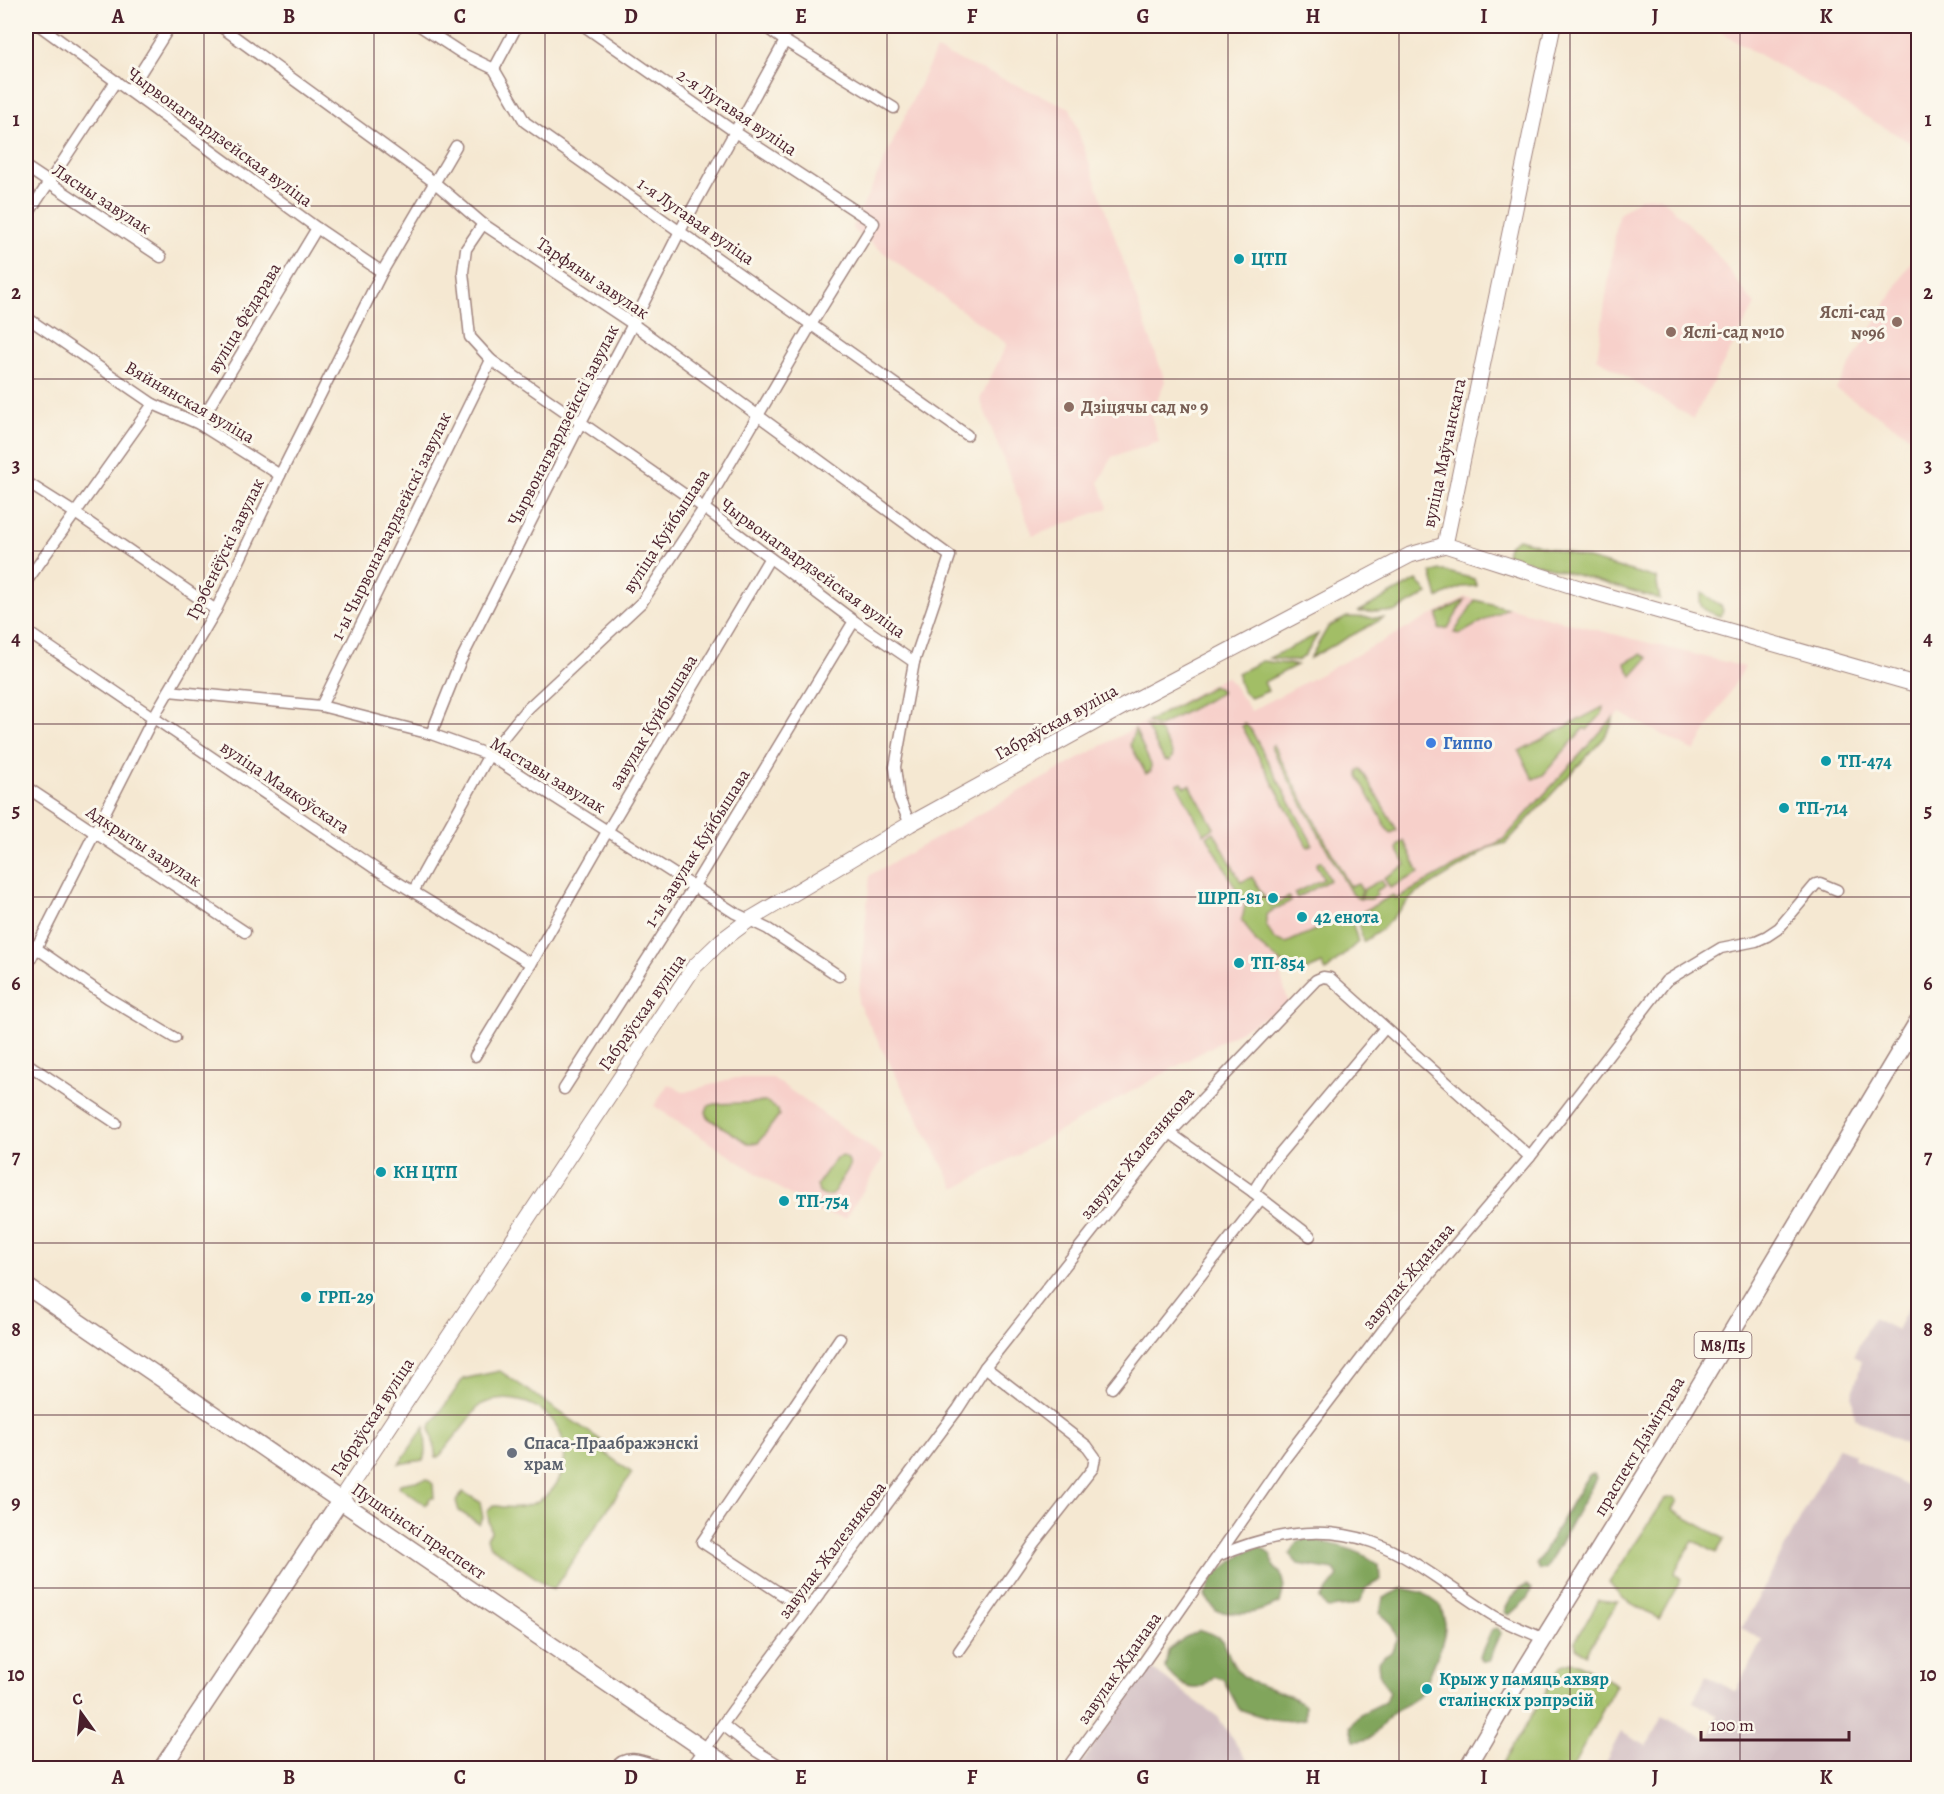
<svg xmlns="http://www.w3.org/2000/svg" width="1944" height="1794" viewBox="0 0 1944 1794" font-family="Alegreya,serif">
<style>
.built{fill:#f7d0ca}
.industrial{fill:#d2bec2}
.green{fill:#a2be66;stroke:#766e48;stroke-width:1.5}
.forest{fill:#81a55b;stroke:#666243;stroke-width:1.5}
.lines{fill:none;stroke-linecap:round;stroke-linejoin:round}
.minor-casing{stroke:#a0847e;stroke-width:13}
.secondary-casing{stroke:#a0847e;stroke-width:17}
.primary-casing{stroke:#a0847e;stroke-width:19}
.minor{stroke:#fff;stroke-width:10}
.secondary{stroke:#fff;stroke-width:15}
.primary{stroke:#fff;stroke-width:16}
.grid{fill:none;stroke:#4a1f2b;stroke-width:1.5;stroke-opacity:0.55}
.culture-dot{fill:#0f9aa8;stroke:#fbf7ec;stroke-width:2}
.education-dot{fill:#8d6e63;stroke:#fbf7ec;stroke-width:2}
.shop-dot{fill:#3f7fe0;stroke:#fbf7ec;stroke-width:2}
.worship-dot{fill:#6b7280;stroke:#fbf7ec;stroke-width:2}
.labels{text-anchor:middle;stroke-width:6;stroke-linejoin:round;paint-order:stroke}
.shield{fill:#fbf7ec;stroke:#7f6065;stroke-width:1.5}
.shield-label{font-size:16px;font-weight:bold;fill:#4a1f2b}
.street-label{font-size:18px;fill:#4a1f2b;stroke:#fbf7ec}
.culture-label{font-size:18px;font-weight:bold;fill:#0d838f;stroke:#fbf7ec;text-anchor:start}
.education-label{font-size:18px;font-weight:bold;fill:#785e54;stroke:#fbf7ec;text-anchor:start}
.shop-label{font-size:18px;font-weight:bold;fill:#366cbe;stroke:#fbf7ec;text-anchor:start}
.worship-label{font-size:18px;font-weight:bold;fill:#5b616d;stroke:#fbf7ec;text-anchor:start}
.neatline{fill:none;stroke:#4a1f2b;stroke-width:2}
.grid-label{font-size:20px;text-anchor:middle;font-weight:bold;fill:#4a1f2b}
</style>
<rect width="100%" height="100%" fill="#fbf7ec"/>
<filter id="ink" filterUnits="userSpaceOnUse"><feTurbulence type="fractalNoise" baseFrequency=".0167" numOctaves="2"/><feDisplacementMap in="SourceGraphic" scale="12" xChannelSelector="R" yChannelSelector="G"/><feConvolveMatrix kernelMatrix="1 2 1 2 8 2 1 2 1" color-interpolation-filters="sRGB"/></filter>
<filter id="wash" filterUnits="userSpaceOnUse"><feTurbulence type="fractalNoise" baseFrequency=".008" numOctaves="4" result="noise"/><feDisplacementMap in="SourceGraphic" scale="24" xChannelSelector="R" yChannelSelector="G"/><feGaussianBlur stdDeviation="1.35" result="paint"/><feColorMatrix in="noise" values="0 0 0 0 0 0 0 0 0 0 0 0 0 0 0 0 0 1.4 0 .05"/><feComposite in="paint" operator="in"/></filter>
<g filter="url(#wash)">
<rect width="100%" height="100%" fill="#f5e8d2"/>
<g class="built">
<path d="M 1720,26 L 1918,26 L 1918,147 L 1722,33 Z"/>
<path d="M 936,50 L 1070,108 L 1165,381 L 1151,416 L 1159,442 L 1112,457 L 1099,482 L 1108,508 L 1033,536 L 980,399 L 1007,344 L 852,229 Z"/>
<path d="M 1661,197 L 1709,244 L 1755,305 L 1693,419 L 1597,358 L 1618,215 L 1640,198 Z"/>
<path d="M 1916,253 L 1918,255 L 1918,441 L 1836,389 Z"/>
<path d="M 1466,597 L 1745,667 L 1694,751 L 1620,713 L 1613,718 L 1504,839 L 1395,899 L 1278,968 L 1289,1004 L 955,1189 L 858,1003 L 870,875 L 1227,676 L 1251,711 Z"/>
<path d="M 735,1078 L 773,1078 L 884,1157 L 846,1218 L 814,1211 L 654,1106 L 668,1084 L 685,1092 Z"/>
</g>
<g class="industrial">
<path d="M 1918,1289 L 1918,1444 L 1916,1450 L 1855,1418 L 1852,1396 L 1862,1361 L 1853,1356 L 1873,1318 L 1897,1330 Z"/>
<path d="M 1838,1448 L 1854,1454 L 1853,1458 L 1918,1492 L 1918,1768 L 1602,1768 L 1621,1732 L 1647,1746 L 1662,1716 L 1707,1740 L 1718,1716 L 1693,1702 L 1706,1675 L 1736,1692 L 1762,1640 L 1742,1628 Z"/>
<path d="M 1149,1667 L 1218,1717 L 1252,1768 L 1078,1768 Z"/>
</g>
<g class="green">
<path d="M 1518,539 L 1656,578 L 1660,599 L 1506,555 L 1508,546 Z"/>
<path d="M 1440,570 L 1474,579 L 1477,586 L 1461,587 L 1438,598 L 1431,573 Z"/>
<path d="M 1417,580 L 1428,594 L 1394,612 L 1358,612 Z"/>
<path d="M 1702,593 L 1721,606 L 1723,610 L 1721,616 C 1708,612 1695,609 1702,593 Z"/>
<path d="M 1465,600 L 1448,628 L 1439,629 L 1438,614 Z"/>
<path d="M 1475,600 L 1507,608 L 1460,634 L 1454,633 Z"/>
<path d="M 1347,617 L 1384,618 L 1310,658 L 1328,627 Z"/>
<path d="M 1318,634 C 1299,665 1305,663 1269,658 Z"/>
<path d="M 1641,654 L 1648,658 L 1632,676 L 1625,663 Z"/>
<path d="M 1262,661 L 1297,665 L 1264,682 L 1268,691 L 1251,698 C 1242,693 1238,683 1238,673 Z"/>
<path d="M 1213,686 L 1221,690 L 1221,693 L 1158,727 L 1147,722 Z"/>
<path d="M 1603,707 L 1602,714 L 1587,730 L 1584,728 L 1543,775 L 1533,779 L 1519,751 Z"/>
<path d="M 1613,718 L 1612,724 L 1604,738 L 1506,843 L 1487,848 L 1479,856 L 1414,895 L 1381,930 L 1363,942 L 1357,915 L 1393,895 L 1396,899 L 1504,839 Z"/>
<path d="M 1244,723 L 1251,730 L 1311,841 L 1312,844 L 1309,847 L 1307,846 L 1242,726 Z"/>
<path d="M 1146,726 L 1160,731 L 1173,755 L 1170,761 L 1164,760 Z"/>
<path d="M 1135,729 L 1151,765 L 1151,771 L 1146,774 L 1130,744 Z"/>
<path d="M 1273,745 L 1350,886 L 1358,883 L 1362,890 L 1359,899 L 1351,893 L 1271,747 Z"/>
<path d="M 1361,769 L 1397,830 L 1391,833 L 1388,830 L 1358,776 L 1358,771 Z"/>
<path d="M 1182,782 L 1185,787 L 1190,785 L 1214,828 L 1204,834 L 1177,784 Z"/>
<path d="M 1214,832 L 1241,882 L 1252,877 L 1270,906 L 1289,897 L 1291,901 L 1270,912 L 1266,916 L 1266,924 L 1274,939 L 1286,943 L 1335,921 L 1351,918 L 1358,942 L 1326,971 L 1322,964 L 1306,971 L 1295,969 L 1279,961 L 1256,942 L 1242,920 L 1245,905 L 1207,836 Z"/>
<path d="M 1404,841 L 1419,873 L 1390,888 L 1384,878 L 1406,865 L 1397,849 L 1398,845 Z"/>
<path d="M 1319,861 L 1321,861 L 1330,880 L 1297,898 L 1295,893 L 1324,879 L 1316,865 Z"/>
<path d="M 1381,880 L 1385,886 L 1376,891 L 1378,895 L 1371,899 L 1361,899 L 1364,889 Z"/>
<path d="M 767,1102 L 778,1110 L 779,1115 L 758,1143 L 748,1143 L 708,1118 L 706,1112 L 708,1106 L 715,1104 Z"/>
<path d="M 842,1156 L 848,1160 L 850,1166 L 832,1195 L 825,1196 L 819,1193 L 817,1185 L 836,1158 Z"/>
<path d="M 500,1371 L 602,1441 L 598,1448 L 632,1473 L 553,1590 L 489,1545 L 487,1538 L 491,1532 L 487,1511 L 493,1505 C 571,1525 593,1419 520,1401 C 508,1398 489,1399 479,1406 C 475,1410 471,1417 468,1421 C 458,1433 448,1445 439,1457 L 436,1457 L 430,1427 L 463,1379 Z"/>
<path d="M 425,1426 L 426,1452 L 423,1460 L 399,1464 Z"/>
<path d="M 427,1479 L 433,1484 L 434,1498 L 430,1498 L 426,1505 L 399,1487 L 400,1484 Z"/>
<path d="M 463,1492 L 480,1502 L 483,1518 L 479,1524 L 459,1511 L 456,1501 Z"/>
<path d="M 1673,1497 L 1677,1500 L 1672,1510 L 1725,1539 L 1716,1553 L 1693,1540 L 1674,1573 L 1681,1579 L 1659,1619 L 1622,1598 L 1609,1583 L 1665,1499 Z"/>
<path d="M 1599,1600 L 1618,1602 L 1586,1654 L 1576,1648 L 1575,1641 Z"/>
<path d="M 1571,1662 L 1578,1663 L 1616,1685 L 1572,1768 L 1500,1768 L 1562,1665 Z"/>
</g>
<g class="forest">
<path d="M 1594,1474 L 1596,1478 L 1546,1569 L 1540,1570 L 1536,1565 L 1584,1482 L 1589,1475 Z"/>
<path d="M 1308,1538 C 1333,1545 1359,1548 1379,1565 L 1380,1580 L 1366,1588 L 1359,1603 L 1349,1606 L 1327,1608 L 1320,1599 L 1338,1576 L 1334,1570 L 1298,1564 L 1289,1554 L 1296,1543 Z"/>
<path d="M 1260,1547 L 1271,1555 L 1274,1567 L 1281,1574 L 1284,1587 L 1280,1603 C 1256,1614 1242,1616 1216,1611 L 1205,1596 L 1214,1575 L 1249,1550 Z"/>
<path d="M 1527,1585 L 1532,1589 L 1527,1599 L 1509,1615 L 1504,1612 C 1509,1601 1516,1589 1527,1585 Z"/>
<path d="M 1403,1588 L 1423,1593 L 1440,1605 C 1442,1612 1446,1621 1445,1628 C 1445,1639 1425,1691 1417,1697 C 1408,1704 1398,1708 1390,1716 C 1377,1729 1376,1741 1354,1741 L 1350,1727 L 1360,1714 L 1385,1702 L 1389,1691 L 1379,1673 L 1378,1662 L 1391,1652 L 1398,1638 L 1392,1624 L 1380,1613 L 1383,1598 Z"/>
<path d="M 1497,1628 L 1501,1633 L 1489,1661 L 1482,1661 L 1480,1656 L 1491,1631 Z"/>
<path d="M 1200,1630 C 1235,1638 1221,1653 1239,1672 C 1251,1685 1270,1687 1285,1694 C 1292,1697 1299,1701 1305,1705 L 1305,1719 C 1282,1724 1261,1717 1239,1709 L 1223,1679 L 1214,1676 C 1211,1679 1207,1684 1203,1686 C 1188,1694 1174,1678 1165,1668 L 1168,1651 L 1184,1638 Z"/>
</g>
</g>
<g filter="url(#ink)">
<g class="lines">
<defs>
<g id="minor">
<path d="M 40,26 L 317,228 L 382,272"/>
<path d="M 220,26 L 434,182 L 483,224 L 633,324 L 950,556 L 914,662 L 895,767 L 899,798 L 910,824"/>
<path d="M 420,26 L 463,54 L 494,69 L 525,122 L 967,435"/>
<path d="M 764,26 L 785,41 L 894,108"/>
<path d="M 494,69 L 517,26"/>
<path d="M 129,91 L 170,26"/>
<path d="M 26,167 L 161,257"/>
<path d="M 26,217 L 116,81"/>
<path d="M 483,224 L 466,249 L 463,272 L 470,337 L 491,360 L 704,508 L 854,621 L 914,662"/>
<path d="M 26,317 L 153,404 L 199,424 L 280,475"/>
<path d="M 199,424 L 317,228"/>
<path d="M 26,482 L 75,513 L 216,610"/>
<path d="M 26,582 L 153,404"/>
<path d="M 26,631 L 376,869 L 531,964"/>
<path d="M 169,691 L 321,706 L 431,734 L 489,755 L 735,913 L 768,929 L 839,976"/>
<path d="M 321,706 L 491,360"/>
<path d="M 431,734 L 460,662 L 581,422 L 633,324 L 680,231 L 785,41"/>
<path d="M 26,787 L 245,932"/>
<path d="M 414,890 L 489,755 L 524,712 L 642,602 L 704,508 L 812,323 L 874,223 L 735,132 L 584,26"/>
<path d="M 26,941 L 108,998 L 175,1038"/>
<path d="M 26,968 L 153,718 L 216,610 L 280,475 L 382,272 L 456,146"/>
<path d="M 475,1056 L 531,964 L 608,830 L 769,559"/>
<path d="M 26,1063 L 116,1123"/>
<path d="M 564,1089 L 694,886 L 854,621"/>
<path d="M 1170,1133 L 1253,1192 L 1310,1236"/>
<path d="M 1253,1192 L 1270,1165 L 1385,1028"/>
<path d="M 1112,1388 L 1261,1199"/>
<path d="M 1220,1555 C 1267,1535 1322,1524 1372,1542 C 1414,1557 1456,1593 1494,1616 C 1509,1625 1528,1631 1544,1639"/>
<path d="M 807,1611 L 702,1542 L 840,1338"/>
<path d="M 959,1651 L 1034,1543 L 1093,1468 L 1095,1457 L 1087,1446 L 985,1367"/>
<path d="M 723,1725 L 756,1751 L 784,1768"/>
<path d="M 615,1768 C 627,1751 647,1763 663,1768"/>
<path d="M 691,1768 L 733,1710 L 958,1409 L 985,1367 L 1170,1133 L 1316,980 L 1323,977 L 1330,978 L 1530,1157"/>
<path d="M 1067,1768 L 1140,1668 L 1287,1456 L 1390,1321 L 1530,1157 L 1666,981 L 1721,948 L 1756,941 L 1767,936 L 1779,928 L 1816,884 L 1820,883 L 1837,890"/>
</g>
<g id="secondary">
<path d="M 1553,26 L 1445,545 L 1579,588 L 1918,685"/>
<path d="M 340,1501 L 694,967 L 721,941 L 749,920 L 910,824 L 1126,705 L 1410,555 L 1445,545"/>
</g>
<g id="primary">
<path d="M 26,1286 L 731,1768"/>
<path d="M 162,1768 L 340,1501"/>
<path d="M 1467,1768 L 1525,1669 L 1665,1443 L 1918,1021"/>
</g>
</defs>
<use href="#minor" class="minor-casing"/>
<use href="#secondary" class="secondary-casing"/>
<use href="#primary" class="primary-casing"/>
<use href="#minor" class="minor"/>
<use href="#secondary" class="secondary"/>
<use href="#primary" class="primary"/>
</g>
</g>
<path class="grid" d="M 204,26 L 204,1768M 374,26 L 374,1768M 545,26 L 545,1768M 716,26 L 716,1768M 887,26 L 887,1768M 1057,26 L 1057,1768M 1228,26 L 1228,1768M 1399,26 L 1399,1768M 1570,26 L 1570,1768M 1740,26 L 1740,1768M 26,206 L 1918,206M 26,379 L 1918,379M 26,551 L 1918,551M 26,724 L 1918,724M 26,897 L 1918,897M 26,1070 L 1918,1070M 26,1243 L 1918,1243M 26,1415 L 1918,1415M 26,1588 L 1918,1588"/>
<g class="culture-dot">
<circle cx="1239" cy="259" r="6"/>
<circle cx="1826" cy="761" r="6"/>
<circle cx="1784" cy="808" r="6"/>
<circle cx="1273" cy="898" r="6"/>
<circle cx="1302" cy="917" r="6"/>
<circle cx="1239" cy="963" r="6"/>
<circle cx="381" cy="1172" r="6"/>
<circle cx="784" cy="1201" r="6"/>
<circle cx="306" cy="1297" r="6"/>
<circle cx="1427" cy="1689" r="6"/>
</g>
<g class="education-dot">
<circle cx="1897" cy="322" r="6"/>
<circle cx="1671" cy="332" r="6"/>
<circle cx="1069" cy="407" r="6"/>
</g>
<circle class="shop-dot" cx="1431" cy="743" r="6"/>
<circle class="worship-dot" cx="512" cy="1453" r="6"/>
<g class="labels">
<rect class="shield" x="1694.5" y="1332" width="57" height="26" rx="4.5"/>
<g class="shield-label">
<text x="1723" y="1351">М8/П5</text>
</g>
<g class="street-label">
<text transform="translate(737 112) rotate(34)" y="6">2-я Лугавая вуліца</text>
<text transform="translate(220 137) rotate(36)" y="6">Чырвонагвардзейская вуліца</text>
<text transform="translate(102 199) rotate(33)" y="6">Лясны завулак</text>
<text transform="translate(696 221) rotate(35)" y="6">1-я Лугавая вуліца</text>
<text transform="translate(593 278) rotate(34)" y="6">Тарфяны завулак</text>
<text transform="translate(244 318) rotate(-59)" y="6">вуліца Фёдарава</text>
<text transform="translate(190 402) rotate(30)" y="6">Вяйнянская вуліца</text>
<text transform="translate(563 425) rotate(-63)" y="6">Чырвонагвардзейскі завулак</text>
<text transform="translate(1444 453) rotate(-78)" y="6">вуліца Маўчанскага</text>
<text transform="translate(391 526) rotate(-64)" y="6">1-ы Чырвонагвардзейскі завулак</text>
<text transform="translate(666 531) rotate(-57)" y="6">вуліца Куйбышава</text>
<text transform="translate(225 549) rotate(-64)" y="6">Грэбенёўскі завулак</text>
<text transform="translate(813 568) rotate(36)" y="6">Чырвонагвардзейская вуліца</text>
<text transform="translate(653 722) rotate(-59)" y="6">завулак Куйбышава</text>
<text transform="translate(1056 722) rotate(-29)" y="6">Габраўская вуліца</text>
<text transform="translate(548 775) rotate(31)" y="6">Маставы завулак</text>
<text transform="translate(285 787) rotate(34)" y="6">вуліца Маякоўскага</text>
<text transform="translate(144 846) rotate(33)" y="6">Адкрыты завулак</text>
<text transform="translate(697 848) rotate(-58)" y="6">1-ы завулак Куйбышава</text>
<text transform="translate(642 1012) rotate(-55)" y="6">Габраўская вуліца</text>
<text transform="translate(1137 1153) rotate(-50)" y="6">завулак Жалезнякова</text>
<text transform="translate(1408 1276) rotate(-50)" y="6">завулак Жданава</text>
<text transform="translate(372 1417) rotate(-57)" y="6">Габраўская вуліца</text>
<text transform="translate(1639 1446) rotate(-59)" y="6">праспект Дзімітрава</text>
<text transform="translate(419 1531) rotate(34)" y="6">Пушкінскі праспект</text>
<text transform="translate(832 1550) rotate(-53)" y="6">завулак Жалезнякова</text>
<text transform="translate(1119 1668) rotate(-55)" y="6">завулак Жданава</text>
</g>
<g class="culture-label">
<text x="1251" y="265">ЦТП</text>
<text x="1838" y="767">ТП-474</text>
<text x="1796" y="814">ТП-714</text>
<text x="1261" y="904" text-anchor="end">ШРП-81</text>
<text x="1314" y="923">42 енота</text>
<text x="1251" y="969">ТП-854</text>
<text x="393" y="1178">КН ЦТП</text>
<text x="796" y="1207">ТП-754</text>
<text x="318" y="1303">ГРП-29</text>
<text x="1439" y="1685">Крыж у памяць ахвяр<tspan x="1439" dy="21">сталінскіх рэпрэсій</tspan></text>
</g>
<g class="education-label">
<text x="1885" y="318" text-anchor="end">Яслі-сад<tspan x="1885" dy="21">№96</tspan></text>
<text x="1683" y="338">Яслі-сад №10</text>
<text x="1081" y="413">Дзіцячы сад № 9</text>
</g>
<g class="shop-label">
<text x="1443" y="749">Гиппо</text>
</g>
<g class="worship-label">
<text x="524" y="1449">Спаса-Праабражэнскі<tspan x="524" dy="21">храм</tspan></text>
</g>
</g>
<rect width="1944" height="1794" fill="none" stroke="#fbf7ec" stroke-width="66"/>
<g transform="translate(81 1713) rotate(345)" stroke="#fbf7ec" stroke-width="4.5" paint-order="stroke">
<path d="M0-4.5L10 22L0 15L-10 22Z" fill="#4a1f2b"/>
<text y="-9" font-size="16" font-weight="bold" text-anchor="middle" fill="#4a1f2b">С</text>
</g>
<path d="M1701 1731v9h148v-9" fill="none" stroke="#4a1f2b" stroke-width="3"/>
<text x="1710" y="1731" font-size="18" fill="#4a1f2b" stroke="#fbf7ec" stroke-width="4.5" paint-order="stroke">100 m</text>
<rect x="33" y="33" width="1878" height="1728" class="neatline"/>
<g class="grid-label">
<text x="118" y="23">A</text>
<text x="289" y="23">B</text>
<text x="460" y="23">C</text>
<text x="631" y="23">D</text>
<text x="801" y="23">E</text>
<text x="972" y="23">F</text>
<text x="1143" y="23">G</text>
<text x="1313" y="23">H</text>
<text x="1484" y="23">I</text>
<text x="1655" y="23">J</text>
<text x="1826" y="23">K</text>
<text x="16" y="126">1</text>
<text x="1928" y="126">1</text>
<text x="16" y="299">2</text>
<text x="1928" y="299">2</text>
<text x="16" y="472">3</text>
<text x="1928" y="472">3</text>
<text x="16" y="645">4</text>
<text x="1928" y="645">4</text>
<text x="16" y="817">5</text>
<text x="1928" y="817">5</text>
<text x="16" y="990">6</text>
<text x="1928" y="990">6</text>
<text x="16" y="1163">7</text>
<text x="1928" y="1163">7</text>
<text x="16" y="1336">8</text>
<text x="1928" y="1336">8</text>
<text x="16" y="1509">9</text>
<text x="1928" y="1509">9</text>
<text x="16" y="1681">10</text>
<text x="1928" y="1681">10</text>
<text x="118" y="1784">A</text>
<text x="289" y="1784">B</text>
<text x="460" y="1784">C</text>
<text x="631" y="1784">D</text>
<text x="801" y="1784">E</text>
<text x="972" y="1784">F</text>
<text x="1143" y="1784">G</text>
<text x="1313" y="1784">H</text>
<text x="1484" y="1784">I</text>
<text x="1655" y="1784">J</text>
<text x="1826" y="1784">K</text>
</g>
</svg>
